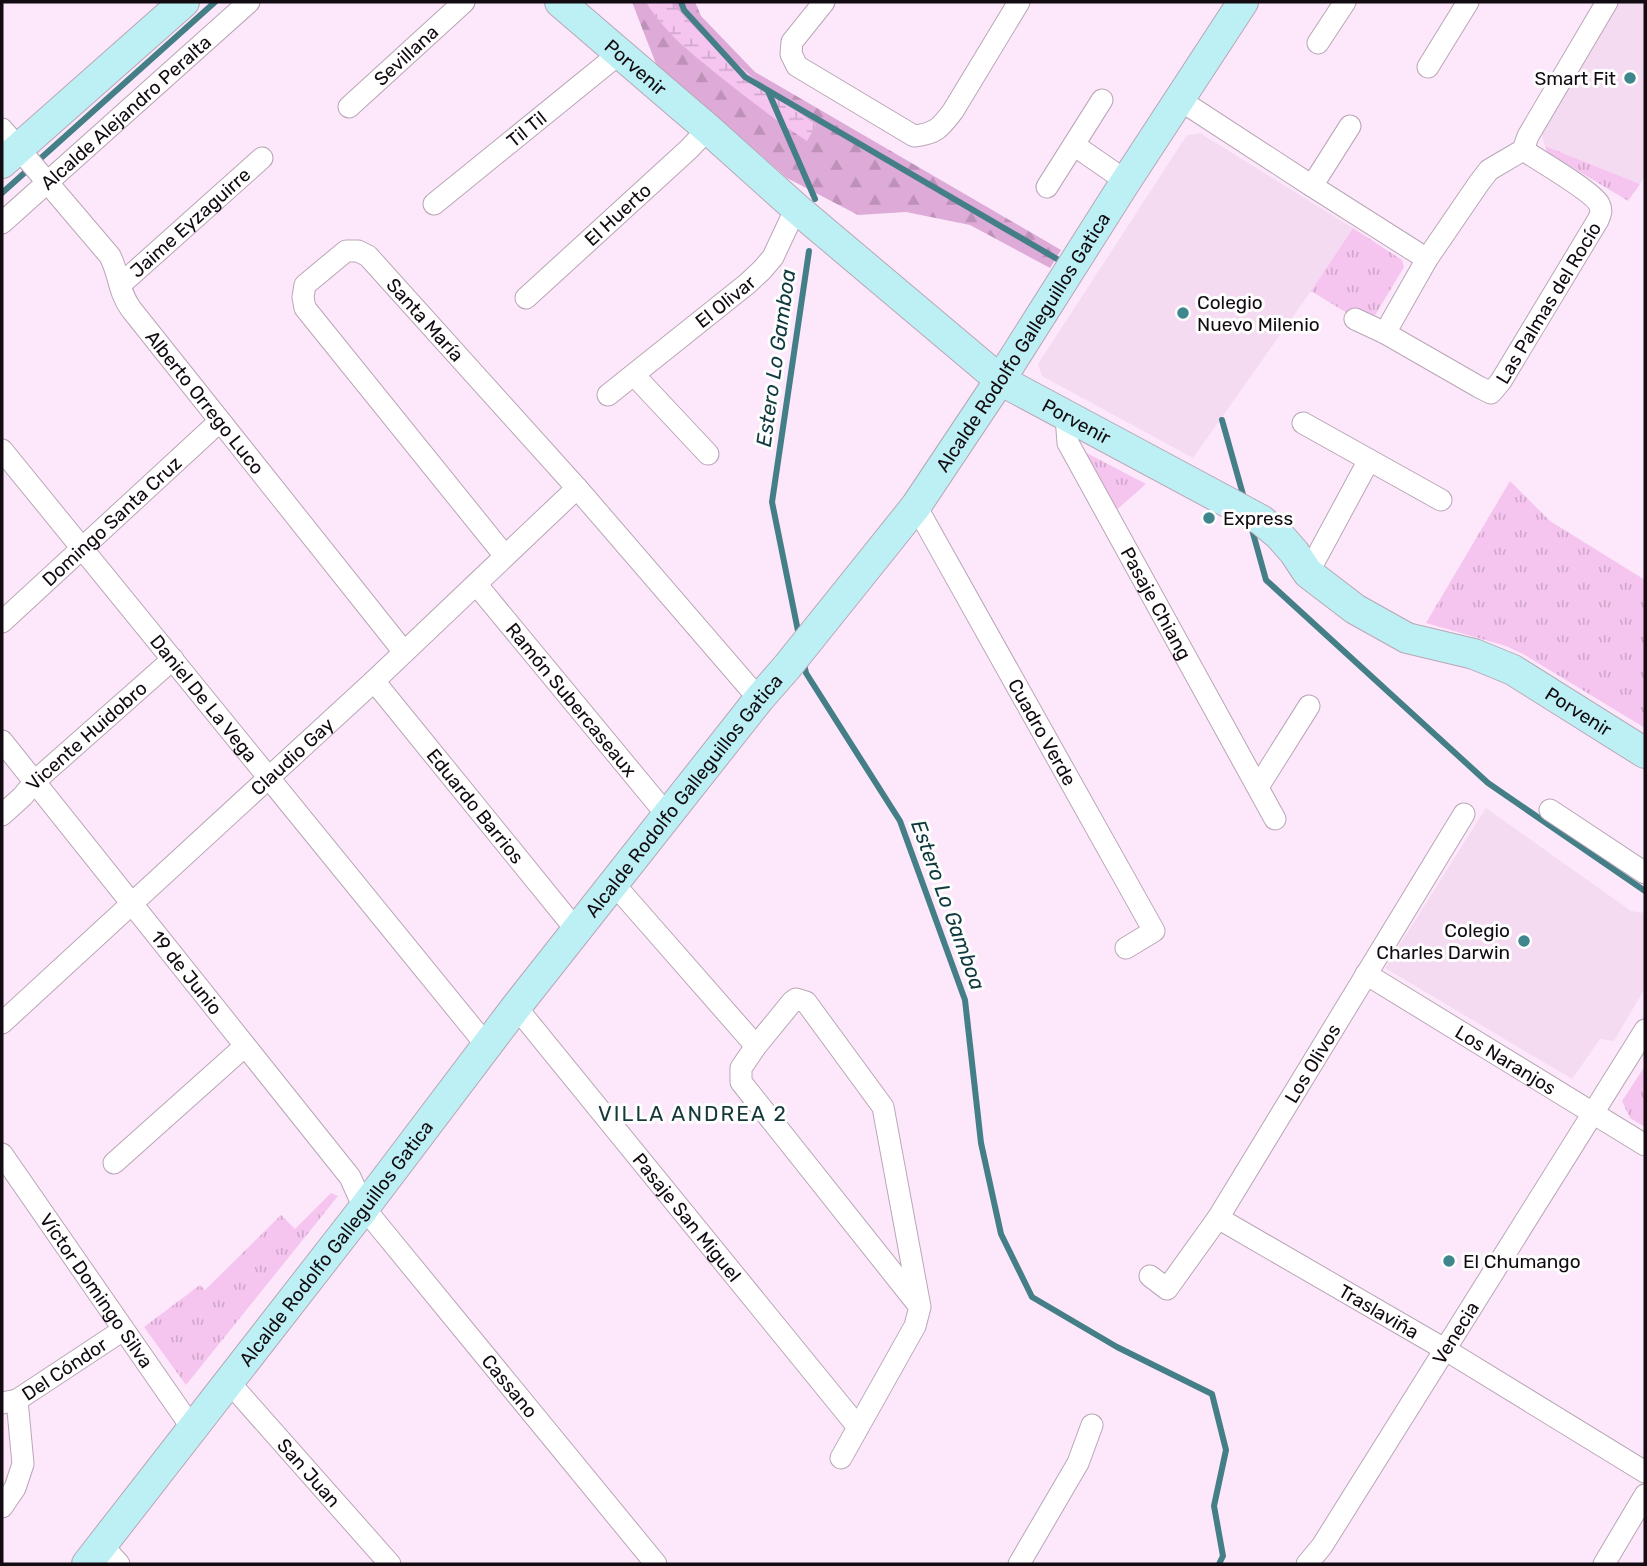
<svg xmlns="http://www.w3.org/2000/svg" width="1647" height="1566" viewBox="0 0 1647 1566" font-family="Rubik,sans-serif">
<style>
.built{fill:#f5dbf1}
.grass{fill:url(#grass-tufts)}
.forest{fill:url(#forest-firs)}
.wetland{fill:url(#wetland-marsh)}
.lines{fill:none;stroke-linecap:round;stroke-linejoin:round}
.stream{stroke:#447f87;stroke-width:6}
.street-casing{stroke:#b9a6b6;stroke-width:23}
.secondary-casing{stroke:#b9a6b6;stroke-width:32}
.street{stroke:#fff;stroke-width:21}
.secondary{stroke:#bcf0f4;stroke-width:30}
.poi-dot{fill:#3f868d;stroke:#fdfdfd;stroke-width:2.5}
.labels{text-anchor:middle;stroke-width:6;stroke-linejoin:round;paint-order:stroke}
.street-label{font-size:19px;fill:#120b11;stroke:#fdfdfd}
.poi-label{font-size:19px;fill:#120b11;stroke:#fdfdfd;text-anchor:start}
.water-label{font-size:21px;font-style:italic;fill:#0f393e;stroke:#fdfdfd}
.neighbourhood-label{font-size:21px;letter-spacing:2px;fill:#14373a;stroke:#fdfdfd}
</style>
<defs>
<pattern id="grass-tufts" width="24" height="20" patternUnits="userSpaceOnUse" patternTransform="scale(1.75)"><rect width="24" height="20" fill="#f5c5ef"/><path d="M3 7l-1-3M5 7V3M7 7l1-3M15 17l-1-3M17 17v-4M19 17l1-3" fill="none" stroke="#d1a8cc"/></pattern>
<pattern id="forest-firs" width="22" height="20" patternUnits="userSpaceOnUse" patternTransform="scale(1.75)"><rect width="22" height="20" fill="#deaad8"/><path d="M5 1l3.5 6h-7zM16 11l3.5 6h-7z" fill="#bd91b8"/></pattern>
<pattern id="wetland-marsh" width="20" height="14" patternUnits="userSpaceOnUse" patternTransform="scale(1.75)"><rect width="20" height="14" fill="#f5c5ef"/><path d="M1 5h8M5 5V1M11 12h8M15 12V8" fill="none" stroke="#d1a8cc"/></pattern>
</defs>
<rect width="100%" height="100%" fill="#fce8fa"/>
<g class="built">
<path d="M 1617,2 L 1645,2 L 1645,175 L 1640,184 L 1545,146 L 1540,129 Z"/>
<path d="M 1200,133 L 1353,228 L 1311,291 L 1193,458 L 1042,376 L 1038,364 L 1187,135 Z"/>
<path d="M 1486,808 L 1631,911 L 1645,913 L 1645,988 L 1614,1041 L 1600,1039 L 1572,1079 L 1385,968 Z"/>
</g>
<g class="grass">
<path d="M 1545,146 L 1640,184 L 1628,201 L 1547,152 Z"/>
<path d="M 1353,228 L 1402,260 L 1404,267 L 1371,322 L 1352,316 L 1311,291 Z"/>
<path d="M 1077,448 L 1146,484 L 1113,513 Z"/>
<path d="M 1510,481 L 1550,521 L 1645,580 L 1645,728 L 1523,654 L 1506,646 L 1426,623 Z"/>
<path d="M 1645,1066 L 1645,1127 L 1630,1118 L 1622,1101 Z"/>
<path d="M 331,1193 L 338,1196 L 186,1385 L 144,1327 L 200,1285 L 205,1290 L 281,1215 L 295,1229 Z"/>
</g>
<path class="forest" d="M 632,2 L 695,2 L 701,16 L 755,72 L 1061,250 L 1050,268 L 970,225 L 906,212 L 858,215 L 787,178 L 656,64 Z"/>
<path class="wetland" d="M 646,2 L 671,2 L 697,30 L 767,89 L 816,125 L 807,141 C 777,122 750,100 723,79 C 695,56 665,34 646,2 Z"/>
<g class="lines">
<g class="stream">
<path d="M 681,2 L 684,10 L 745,77 L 1057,259"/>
<path d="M 768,91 L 815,199"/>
<path d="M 2,193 L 215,2"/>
<path d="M 1222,420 L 1244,498"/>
<path d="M 1251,526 L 1266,580 L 1488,783 L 1645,891"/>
<path d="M 799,636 L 772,502 L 809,251"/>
<path d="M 803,660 L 806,673 L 900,821 L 965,1000 L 981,1143 L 1001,1234 L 1032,1297 L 1117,1347 L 1212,1394 L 1226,1450 L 1214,1506 L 1223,1556 L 1219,1564"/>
</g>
<defs>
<g id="street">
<path d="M 824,2 L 792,42 L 791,54 L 797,66 L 914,136 C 936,134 941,127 953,111 L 1019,2"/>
<path d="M 1318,43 L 1345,2"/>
<path d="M 1428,67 L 1468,2"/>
<path d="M 1180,100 L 1312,186 L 1427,259"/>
<path id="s1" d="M 349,107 L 464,2"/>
<path id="s2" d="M 2,129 L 110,256 C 120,276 118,291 131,309 L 404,652"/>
<path d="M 1074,145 L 1126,181"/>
<path d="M 1523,150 L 1528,136 L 1607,2"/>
<path d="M 1312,186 L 1350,126"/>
<path d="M 1047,187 L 1102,100"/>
<path id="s3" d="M 434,204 L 620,53"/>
<path id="s4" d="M 2,223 L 249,2"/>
<path id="s5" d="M 120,285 L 262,158"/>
<path id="s6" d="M 526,298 L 689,149 L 708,129"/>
<path id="s7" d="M 1355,319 L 1385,333 L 1479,387 L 1491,393 L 1501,381 L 1598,220 C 1601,214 1602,210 1599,204 C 1593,192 1537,159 1523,150"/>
<path d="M 1385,333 L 1427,259 L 1479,183 L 1489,170 L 1523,150"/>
<path d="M 634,375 L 708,454"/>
<path id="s8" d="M 608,395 L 747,284 L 762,270 L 773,257 L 796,208"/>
<path id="s9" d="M 1066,416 L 1068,443 L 1275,819"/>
<path d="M 1303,423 L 1441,500"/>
<path id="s10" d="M 2,450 L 487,1046"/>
<path id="s11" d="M 916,506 L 1154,931 L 1126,948"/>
<path id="s12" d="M 505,556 L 305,308 L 303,297 L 305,285 L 346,251 L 358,251 L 368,256 L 577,488 L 759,699"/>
<path d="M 1308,573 L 1369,460"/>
<path id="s13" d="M 476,584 L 667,815"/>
<path id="s14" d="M 2,622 L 220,421"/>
<path id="s15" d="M 374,681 L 577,931"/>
<path id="s16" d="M 2,741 L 350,1177 L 364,1208 L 656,1564"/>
<path d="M 1258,787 L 1309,706"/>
<path d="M 1550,810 L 1645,873"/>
<path id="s17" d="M 2,815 L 23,796 L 34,782 L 173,659"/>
<path d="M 614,884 L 756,1046"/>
<path id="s18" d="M 1366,974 L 1645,1145"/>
<path id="s19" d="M 516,1007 L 858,1427"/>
<path id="s20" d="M 2,1023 L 374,681 L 577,488"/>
<path id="s21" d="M 2,1154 L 192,1428"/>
<path d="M 114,1163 L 245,1046"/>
<path id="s22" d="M 1218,1218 L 1446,1350 L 1645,1472"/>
<path id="s23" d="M 1150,1276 L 1167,1289 L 1218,1218 L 1464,814"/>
<path id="s24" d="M 229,1382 L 390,1564"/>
<path id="s25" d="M 2,1403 L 17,1400 L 123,1330"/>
<path d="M 841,1458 L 915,1326 L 920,1307 L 741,1082 L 741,1068 L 756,1046 L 792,1002 L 796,999 L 806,1002 L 883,1107 L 920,1307"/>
<path d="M 2,1507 L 15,1488 L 23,1464 L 17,1400"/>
<path d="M 102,1545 L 119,1564"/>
<path d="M 1019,1564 L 1078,1463 L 1092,1425"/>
<path id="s26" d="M 1307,1564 L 1322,1546 L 1645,1030"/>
<path d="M 1604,1564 L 1645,1495"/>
</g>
<g id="secondary">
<path id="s27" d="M 560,2 L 708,129 L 796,208 L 1000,380 L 1261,520 L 1279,535 L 1294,552 L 1308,573 L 1355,609 L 1407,638 L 1474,654 L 1513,670 L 1645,753"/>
<path d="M 2,163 L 184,2"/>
<path id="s28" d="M 87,1564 L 364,1208 L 516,1007 L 759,699 L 787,667 L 916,506 L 1000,380 L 1126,181 L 1243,2"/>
</g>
</defs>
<use href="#street" class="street-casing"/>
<use href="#secondary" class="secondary-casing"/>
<use href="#street" class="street"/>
<use href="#secondary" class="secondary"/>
</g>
<g class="poi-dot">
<circle cx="1630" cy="78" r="7"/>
<circle cx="1183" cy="313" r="7"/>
<circle cx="1209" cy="518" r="7"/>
<circle cx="1524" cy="941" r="7"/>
<circle cx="1449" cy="1261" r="7"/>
</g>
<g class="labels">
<g class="street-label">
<text dy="7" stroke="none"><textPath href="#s1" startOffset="77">Sevillana</textPath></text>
<text dy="7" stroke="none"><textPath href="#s27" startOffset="100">Porvenir</textPath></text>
<text dy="7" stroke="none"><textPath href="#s4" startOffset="166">Alcalde Alejandro Peralta</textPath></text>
<text dy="7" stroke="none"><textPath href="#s3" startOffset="119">Til Til</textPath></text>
<text dy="7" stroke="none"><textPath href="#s6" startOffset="124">El Huerto</textPath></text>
<text dy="7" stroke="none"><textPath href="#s5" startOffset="94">Jaime Eyzaguirre</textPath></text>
<text dy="7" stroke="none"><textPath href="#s8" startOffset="150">El Olivar</textPath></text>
<text dy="7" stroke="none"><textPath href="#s7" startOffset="262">Las Palmas del Rocío</textPath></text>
<text dy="7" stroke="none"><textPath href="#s12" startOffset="504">Santa María</textPath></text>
<text dy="7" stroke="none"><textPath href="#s28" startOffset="1540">Alcalde Rodolfo Galleguillos Gatica</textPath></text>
<text dy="7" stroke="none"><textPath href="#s2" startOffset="343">Alberto Orrego Luco</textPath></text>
<text dy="7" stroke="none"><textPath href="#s27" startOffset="667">Porvenir</textPath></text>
<text dy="7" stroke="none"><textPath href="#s14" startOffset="149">Domingo Santa Cruz</textPath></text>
<text dy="7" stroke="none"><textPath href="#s9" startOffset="210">Pasaje Chiang</textPath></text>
<text dy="7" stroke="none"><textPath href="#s10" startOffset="320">Daniel De La Vega</textPath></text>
<text dy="7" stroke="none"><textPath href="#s13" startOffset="150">Ramón Subercaseaux</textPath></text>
<text dy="7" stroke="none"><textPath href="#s27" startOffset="1255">Porvenir</textPath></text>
<text dy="7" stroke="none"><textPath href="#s11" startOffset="259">Cuadro Verde</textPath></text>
<text dy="7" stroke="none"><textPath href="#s17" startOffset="116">Vicente Huidobro</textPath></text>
<text dy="7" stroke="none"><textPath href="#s20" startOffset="394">Claudio Gay</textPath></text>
<text dy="7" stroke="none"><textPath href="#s28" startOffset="973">Alcalde Rodolfo Galleguillos Gatica</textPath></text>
<text dy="7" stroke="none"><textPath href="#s15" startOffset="161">Eduardo Barrios</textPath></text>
<text dy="7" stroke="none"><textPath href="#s16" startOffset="296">19 de Junio</textPath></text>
<text dy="7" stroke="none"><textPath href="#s18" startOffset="164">Los Naranjos</textPath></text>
<text dy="7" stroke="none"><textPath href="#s23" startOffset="290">Los Olivos</textPath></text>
<text dy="7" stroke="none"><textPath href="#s19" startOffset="271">Pasaje San Miguel</textPath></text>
<text dy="7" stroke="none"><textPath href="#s28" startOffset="406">Alcalde Rodolfo Galleguillos Gatica</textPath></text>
<text dy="7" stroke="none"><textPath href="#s21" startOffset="166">Víctor Domingo Silva</textPath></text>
<text dy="7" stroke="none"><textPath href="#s22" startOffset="186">Traslaviña</textPath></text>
<text dy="7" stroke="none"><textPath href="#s26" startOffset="275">Venecia</textPath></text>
<text dy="7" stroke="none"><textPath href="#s25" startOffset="72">Del Cóndor</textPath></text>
<text dy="7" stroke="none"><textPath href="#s16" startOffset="822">Cassano</textPath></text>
<text dy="7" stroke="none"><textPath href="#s24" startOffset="121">San Juan</textPath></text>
</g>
<g class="poi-label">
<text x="1616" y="85" text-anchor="end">Smart Fit</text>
<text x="1197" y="309">Colegio<tspan x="1197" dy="22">Nuevo Milenio</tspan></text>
<text x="1223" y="525">Express</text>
<text x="1510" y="937" text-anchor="end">Colegio<tspan x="1510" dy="22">Charles Darwin</tspan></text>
<text x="1463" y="1268">El Chumango</text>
</g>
<g class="water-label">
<text transform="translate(776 358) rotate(-82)" y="7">Estero Lo Gamboa</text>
<text transform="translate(948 905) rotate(70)" y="7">Estero Lo Gamboa</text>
</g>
<g class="neighbourhood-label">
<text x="693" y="1121">VILLA ANDREA 2</text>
</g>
</g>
<rect width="1647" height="1566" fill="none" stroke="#120b11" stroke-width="7"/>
</svg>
